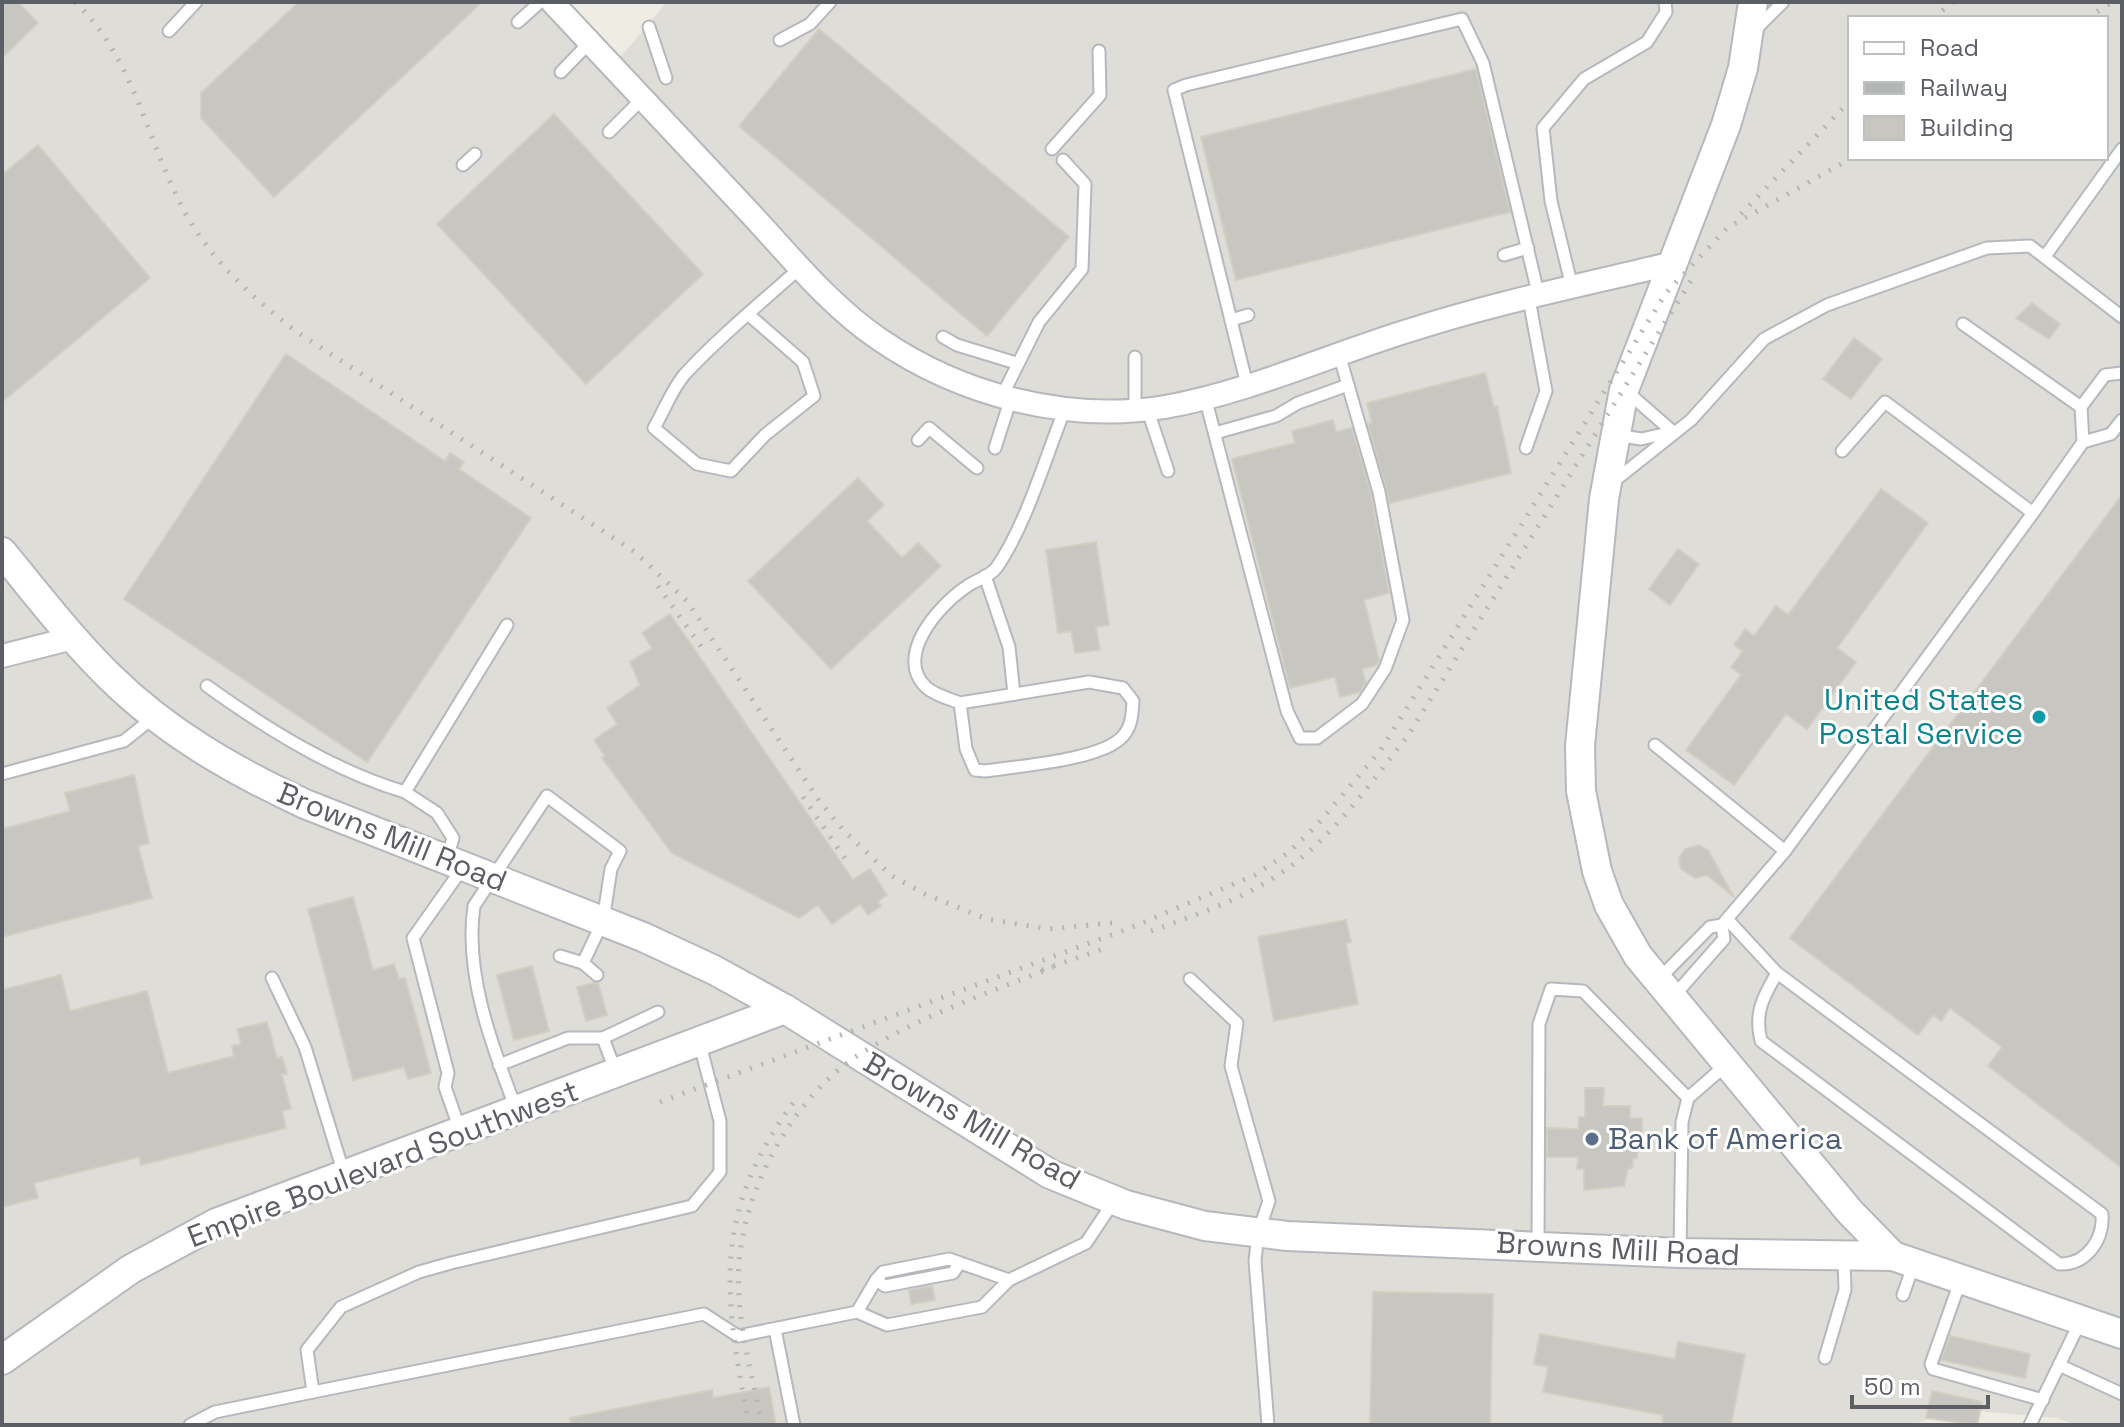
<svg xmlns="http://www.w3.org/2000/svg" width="2124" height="1427" viewBox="0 0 2124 1427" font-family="'Space Grotesk',sans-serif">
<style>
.industrial{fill:#dfddd7;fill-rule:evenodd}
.building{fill:#c8c6c0;stroke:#d2cec1;stroke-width:2}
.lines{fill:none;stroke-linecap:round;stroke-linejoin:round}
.service-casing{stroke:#b5b8bd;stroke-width:15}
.minor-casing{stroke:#b5b8bd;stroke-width:26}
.tertiary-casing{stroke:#b5b8bd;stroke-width:32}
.service{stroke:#fff;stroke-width:11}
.minor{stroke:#fff;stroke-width:22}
.tertiary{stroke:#fff;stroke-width:28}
.rail{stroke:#b4b5b5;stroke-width:5;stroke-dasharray:2 10;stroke-linecap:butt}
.culture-dot{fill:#0f9aa8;stroke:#fff;stroke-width:3}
.service-dot{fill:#5c6f8a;stroke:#fff;stroke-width:3}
.labels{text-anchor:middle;stroke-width:6;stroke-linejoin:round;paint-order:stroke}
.culture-label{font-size:30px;fill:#0d838f;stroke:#fff;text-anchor:end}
.street-label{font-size:30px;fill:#5b5e64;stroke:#fff}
.service-label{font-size:30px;fill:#4e5e75;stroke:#fff;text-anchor:start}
</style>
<rect width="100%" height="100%" fill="#eeece3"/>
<path class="industrial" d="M 2,2 L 546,2 L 612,67 L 667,2 L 2122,2 L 2122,1425 L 2076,1425 L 2057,1418 L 1955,1409 L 1912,1425 L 2,1425 ZM 1850,18 L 2106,18 L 2106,158 L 1850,158 Z"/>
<g class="building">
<path d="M 2,2 L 18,2 L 38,23 L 2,58 Z"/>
<path d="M 299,2 L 482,2 L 274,197 L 201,118 L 201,93 Z"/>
<path d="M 819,29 L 1069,237 L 987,336 L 739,126 Z"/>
<path d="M 1476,69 L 1510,212 L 1236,280 L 1201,137 Z"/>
<path d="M 554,114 L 703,274 L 586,384 L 437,224 Z"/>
<path d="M 38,145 L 150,278 L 2,402 L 2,175 Z"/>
<path d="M 2032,303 L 2060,324 L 2049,339 L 2016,318 Z"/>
<path d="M 1854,338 L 1882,359 L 1851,399 L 1823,379 Z"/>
<path d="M 286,354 L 445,461 L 450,453 L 464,462 L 459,469 L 531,518 L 367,762 L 124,599 Z"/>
<path d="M 1485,373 L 1494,407 L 1497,406 L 1511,473 L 1390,503 L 1368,424 L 1372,423 L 1367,403 Z"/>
<path d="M 1333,420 L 1336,432 L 1352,428 L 1371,494 L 1389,593 L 1364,600 L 1379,660 L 1377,665 L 1362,669 L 1366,683 L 1360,692 L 1340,697 L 1335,677 L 1290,688 L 1232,459 L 1295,443 L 1292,431 Z"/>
<path d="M 858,478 L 884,505 L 867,521 L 902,558 L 918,543 L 941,566 L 831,669 L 748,581 Z"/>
<path d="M 1881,489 L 1928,523 L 1837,648 L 1856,662 L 1807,729 L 1786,714 L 1734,785 L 1686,750 L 1741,675 L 1731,667 L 1743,651 L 1734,645 L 1745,629 L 1754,636 L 1776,606 L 1788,615 Z"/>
<path d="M 2122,495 L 2122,1168 L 1988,1066 L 2002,1047 L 1950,1008 L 1941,1021 L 1933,1015 L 1918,1035 L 1790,938 Z"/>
<path d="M 1096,542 L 1109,625 L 1096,627 L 1100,650 L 1075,653 L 1071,631 L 1058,633 L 1046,550 Z"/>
<path d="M 1678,549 L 1699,564 L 1670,605 L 1649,589 Z"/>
<path d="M 670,614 L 853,880 L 870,869 L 887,895 L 878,901 L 881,906 L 868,915 L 860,904 L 832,924 L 818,905 L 799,918 L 672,853 L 602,758 L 605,756 L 594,740 L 617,724 L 607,708 L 640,685 L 630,662 L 652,648 L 642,633 Z"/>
<path d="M 134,775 L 149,843 L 138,846 L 152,898 L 2,937 L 2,829 L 70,811 L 65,793 Z"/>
<path d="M 1699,845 L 1708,850 L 1734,897 L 1707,875 L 1695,878 L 1681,869 L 1679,858 L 1685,849 Z"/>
<path d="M 353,897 L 373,970 L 394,964 L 399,979 L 405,978 L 431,1073 L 408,1079 L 404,1067 L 353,1080 L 308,909 Z"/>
<path d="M 1346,920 L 1351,942 L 1346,943 L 1358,1004 L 1274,1021 L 1258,937 Z"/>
<path d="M 532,966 L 549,1031 L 514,1040 L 497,975 Z"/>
<path d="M 61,975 L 70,1011 L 147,991 L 168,1073 L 234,1056 L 232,1046 L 241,1044 L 237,1029 L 267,1022 L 277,1058 L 282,1057 L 287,1074 L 282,1075 L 291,1109 L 282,1111 L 286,1128 L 141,1165 L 139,1157 L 34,1183 L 38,1198 L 2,1207 L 2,990 Z"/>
<path d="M 593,983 L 598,983 L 607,1015 L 586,1021 L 577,987 Z"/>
<path d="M 1585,1088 L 1604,1088 L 1603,1106 L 1630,1106 L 1630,1118 L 1642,1119 L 1642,1149 L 1637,1149 L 1637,1158 L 1633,1158 L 1632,1168 L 1628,1168 L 1624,1186 L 1584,1190 L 1584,1169 L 1577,1169 L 1578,1157 L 1547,1157 L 1547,1128 L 1578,1129 L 1579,1117 L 1585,1117 Z"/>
<path d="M 932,1286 L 935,1300 L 911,1304 L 909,1290 Z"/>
<path d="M 1373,1292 L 1493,1294 L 1490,1425 L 1370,1425 Z"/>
<path d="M 1540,1334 L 1675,1359 L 1678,1342 L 1745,1354 L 1731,1425 L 1662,1425 L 1663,1415 L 1543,1392 L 1548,1367 L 1534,1364 Z"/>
<path d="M 1950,1336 L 2030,1354 L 2025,1378 L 1941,1360 Z"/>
<path d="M 769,1387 L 776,1425 L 571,1425 L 570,1418 L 712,1390 L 713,1398 Z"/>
<path d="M 1932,1391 L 1982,1402 L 1977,1425 L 1926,1418 Z"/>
</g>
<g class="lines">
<defs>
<g id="service">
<path d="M 518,22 L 540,2"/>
<path d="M 649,27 L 666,78"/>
<path d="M 169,31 L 196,2"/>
<path d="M 1753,32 L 1783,2"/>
<path d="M 780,40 L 810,24 L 830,2"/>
<path d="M 561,72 L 590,42"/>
<path d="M 609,132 L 643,98"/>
<path d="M 1052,149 L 1100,95 L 1099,51"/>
<path d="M 463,165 L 475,154"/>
<path d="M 1504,255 L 1528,248"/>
<path d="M 2046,255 L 2122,149"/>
<path d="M 1572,287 L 1551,201 L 1543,128 L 1584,79 L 1647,42 L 1666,12 L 1665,2"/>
<path d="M 749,315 L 803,362 L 814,396 L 765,435 L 731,471 L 697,464 L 654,428 C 664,411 672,389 685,374 C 720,336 762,302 801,267"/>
<path d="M 1231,320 L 1248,315"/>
<path d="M 1963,324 L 2081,407"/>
<path d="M 943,337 L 957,345 L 1016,363"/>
<path d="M 1247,385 L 1174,90 L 1186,85 L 1462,19 L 1483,63 L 1539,297"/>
<path d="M 1625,390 L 1673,432"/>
<path d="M 1002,396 L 1039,322 L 1082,269 L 1085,184 L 1063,160"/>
<path d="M 1205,397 L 1287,711 L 1300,738 L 1317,738 L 1362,704 L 1385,669 L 1403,620 L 1379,492 L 1339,354"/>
<path d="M 1147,408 L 1168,471"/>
<path d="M 1135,409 L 1135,357"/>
<path d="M 1215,433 L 1276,416 L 1298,403 L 1348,385"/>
<path d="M 1616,435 L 1641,439 L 1673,432"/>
<path d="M 918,440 L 929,428 L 977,468"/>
<path d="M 2083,442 L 2111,434 L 2122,420"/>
<path d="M 995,448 L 1011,398"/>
<path d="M 1526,448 L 1546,391 L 1529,299"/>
<path d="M 1842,451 L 1885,402 L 2033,513 L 2083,442 L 2081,407 L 2105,375 L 2122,373"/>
<path d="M 1613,482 L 1691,420 L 1764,339 L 1827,305 L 1987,248 L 2030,246 L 2122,317"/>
<path d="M 985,576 L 1009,647 L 1014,694"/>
<path d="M 207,686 C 267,729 334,771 405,792"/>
<path d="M 960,703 L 1089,682 L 1123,688 L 1133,701 C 1132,714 1132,726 1123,736 C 1103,760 1018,766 985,771 L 975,770 L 966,749 L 960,703 C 950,699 935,695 927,688 C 893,657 938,606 966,587 C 975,580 990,577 997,567 C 1027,523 1045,458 1065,409"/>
<path d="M 1655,745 L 1785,851"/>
<path d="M 2,774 L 124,741 L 154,717"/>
<path d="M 447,858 L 453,838 L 437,813 L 405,792 L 507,625"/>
<path d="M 583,963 L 597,975"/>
<path d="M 1777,973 C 1763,997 1754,1013 1761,1041 L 2059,1264 C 2087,1265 2104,1239 2102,1214 L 1777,973 L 1727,919 L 1785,851 L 2033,513"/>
<path d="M 272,978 L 305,1047 L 344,1174"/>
<path d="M 1660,978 L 1710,927 L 1722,925 L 1727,919"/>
<path d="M 1190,979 L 1237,1023 L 1231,1066 L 1269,1201 L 1258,1233 L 1255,1261 L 1268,1425"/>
<path d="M 1673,997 L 1724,939 L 1722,925"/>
<path d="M 699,1041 L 720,1121 L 720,1172 L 692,1206 L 451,1263 L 419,1272 L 341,1307 L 307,1350 L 313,1392 L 704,1314 L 738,1336 L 857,1312"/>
<path d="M 499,1065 L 568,1038 L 603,1038"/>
<path d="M 615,1070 L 603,1038 L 658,1012"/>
<path d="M 1688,1098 L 1726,1065"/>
<path d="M 516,1109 C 492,1046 464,973 474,906 L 547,796 L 620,851 L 611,869 L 603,921 L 583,963 L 560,956"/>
<path d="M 460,1130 L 445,1087 L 448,1073 L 413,938 L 464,866"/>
<path d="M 1538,1244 L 1539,1024 L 1551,989 L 1583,991 L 1688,1098 L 1682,1122 L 1680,1253"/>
<path d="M 959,1264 L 953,1273 L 885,1286 L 876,1280 L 857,1312 L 887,1325 L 982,1307 L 1009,1280 L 1086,1243 L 1114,1201"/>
<path d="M 1961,1279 L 1931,1364 L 1933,1369 L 2043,1400"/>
<path d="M 876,1280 L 883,1272 L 949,1259 L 1009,1280"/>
<path d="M 1903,1295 L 1914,1263"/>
<path d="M 775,1329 L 794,1425"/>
<path d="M 1825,1358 L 1845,1290 L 1844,1258"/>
<path d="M 2059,1365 L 2122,1394"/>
<path d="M 190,1425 L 215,1412 L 313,1392"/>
<path d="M 2030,1425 L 2081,1320"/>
</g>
<g id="minor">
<path d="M 552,2 C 618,72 683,142 749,212 C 790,256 829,305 879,339 C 960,395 1067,423 1165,407 C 1250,392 1331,354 1414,329 C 1498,302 1587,284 1673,263"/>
<path d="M 2,656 L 73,638"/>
</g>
<g id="tertiary">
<path d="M 1753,2 L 1743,68 L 1726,125 L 1624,390 L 1604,499 L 1580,746 L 1581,791 L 1597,871 L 1609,905 L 1638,956 L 1850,1212 L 1893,1256"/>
<path d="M 2,552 C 37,594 71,639 110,677 C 167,733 234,771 305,804 L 643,937 L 714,970 L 785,1009 L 1050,1174 L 1126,1205 L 1205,1226 L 1287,1236 L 1680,1253 L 1893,1256 L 2122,1334"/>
<path d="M 2,1360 L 131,1269 L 216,1223 L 785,1009"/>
</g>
</defs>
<use href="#service" class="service-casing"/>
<use href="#minor" class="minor-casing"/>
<use href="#tertiary" class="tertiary-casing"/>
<use href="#service" class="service"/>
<use href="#minor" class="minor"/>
<use href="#tertiary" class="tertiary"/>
<g class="rail">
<path d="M 75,2 C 136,59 148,148 188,218 C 216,265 254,299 297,332 L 635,552 L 687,601 L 818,799 L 844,831 L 892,876 L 925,894 L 987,919 L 1048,929 L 1122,922"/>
<path d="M 1933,18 L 1953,2"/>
<path d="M 2087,18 L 2113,2"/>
<path d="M 1741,214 L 1850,101"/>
<path d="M 658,586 L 702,648"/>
<path d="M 803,797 L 848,863"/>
<path d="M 1151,931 C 1196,915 1241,900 1281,873 C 1332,839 1369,785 1407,737 L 1692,279"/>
<path d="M 1042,970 L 1103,949"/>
<path d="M 660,1102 L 1130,928 L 1255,875 L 1289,852 L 1316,826 L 1380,751 L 1666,293 L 1727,228 L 1852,158"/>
<path d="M 749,1425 C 723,1291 711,1210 799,1095"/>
<path d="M 762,1425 C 752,1373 735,1317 739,1263 C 745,1186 794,1096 860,1054 C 920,1016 988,993 1053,967"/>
</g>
</g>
<circle class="culture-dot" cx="2039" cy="717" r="8"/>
<circle class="service-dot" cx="1592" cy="1139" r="8"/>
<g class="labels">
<g class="culture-label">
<text x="2023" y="710">United States<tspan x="2023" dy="34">Postal Service</tspan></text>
</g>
<g class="street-label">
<text transform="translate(392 837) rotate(22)" y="10">Browns Mill Road</text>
<text transform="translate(972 1121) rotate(30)" y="10">Browns Mill Road</text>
<text transform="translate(383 1164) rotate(-21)" y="10">Empire Boulevard Southwest</text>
<text transform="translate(1618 1249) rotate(3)" y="10">Browns Mill Road</text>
</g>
<g class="service-label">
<text x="1608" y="1149">Bank of America</text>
</g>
</g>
<rect width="2124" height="1427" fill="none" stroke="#5b5e64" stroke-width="8"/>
<rect x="1848" y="16" width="260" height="144" fill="#ffffff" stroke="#bdbfc1" stroke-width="2"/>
<rect x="1864" y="42" width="40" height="12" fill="#ffffff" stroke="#bdbfc1" stroke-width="2"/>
<text x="1920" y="56" font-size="24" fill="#5b5e64">Road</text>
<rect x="1864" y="82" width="40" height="12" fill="#b4b5b5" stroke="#bdbfc1" stroke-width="2"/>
<text x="1920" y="96" font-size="24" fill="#5b5e64">Railway</text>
<rect x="1864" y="116" width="40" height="24" fill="#c8c6c0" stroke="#bdbfc1" stroke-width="2"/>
<text x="1920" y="136" font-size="24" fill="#5b5e64">Building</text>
<path d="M1852 1395v12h136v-12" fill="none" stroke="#5b5e64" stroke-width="4"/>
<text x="1864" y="1395" font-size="24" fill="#5b5e64" stroke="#ffffff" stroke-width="6" paint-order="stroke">50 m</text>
</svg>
